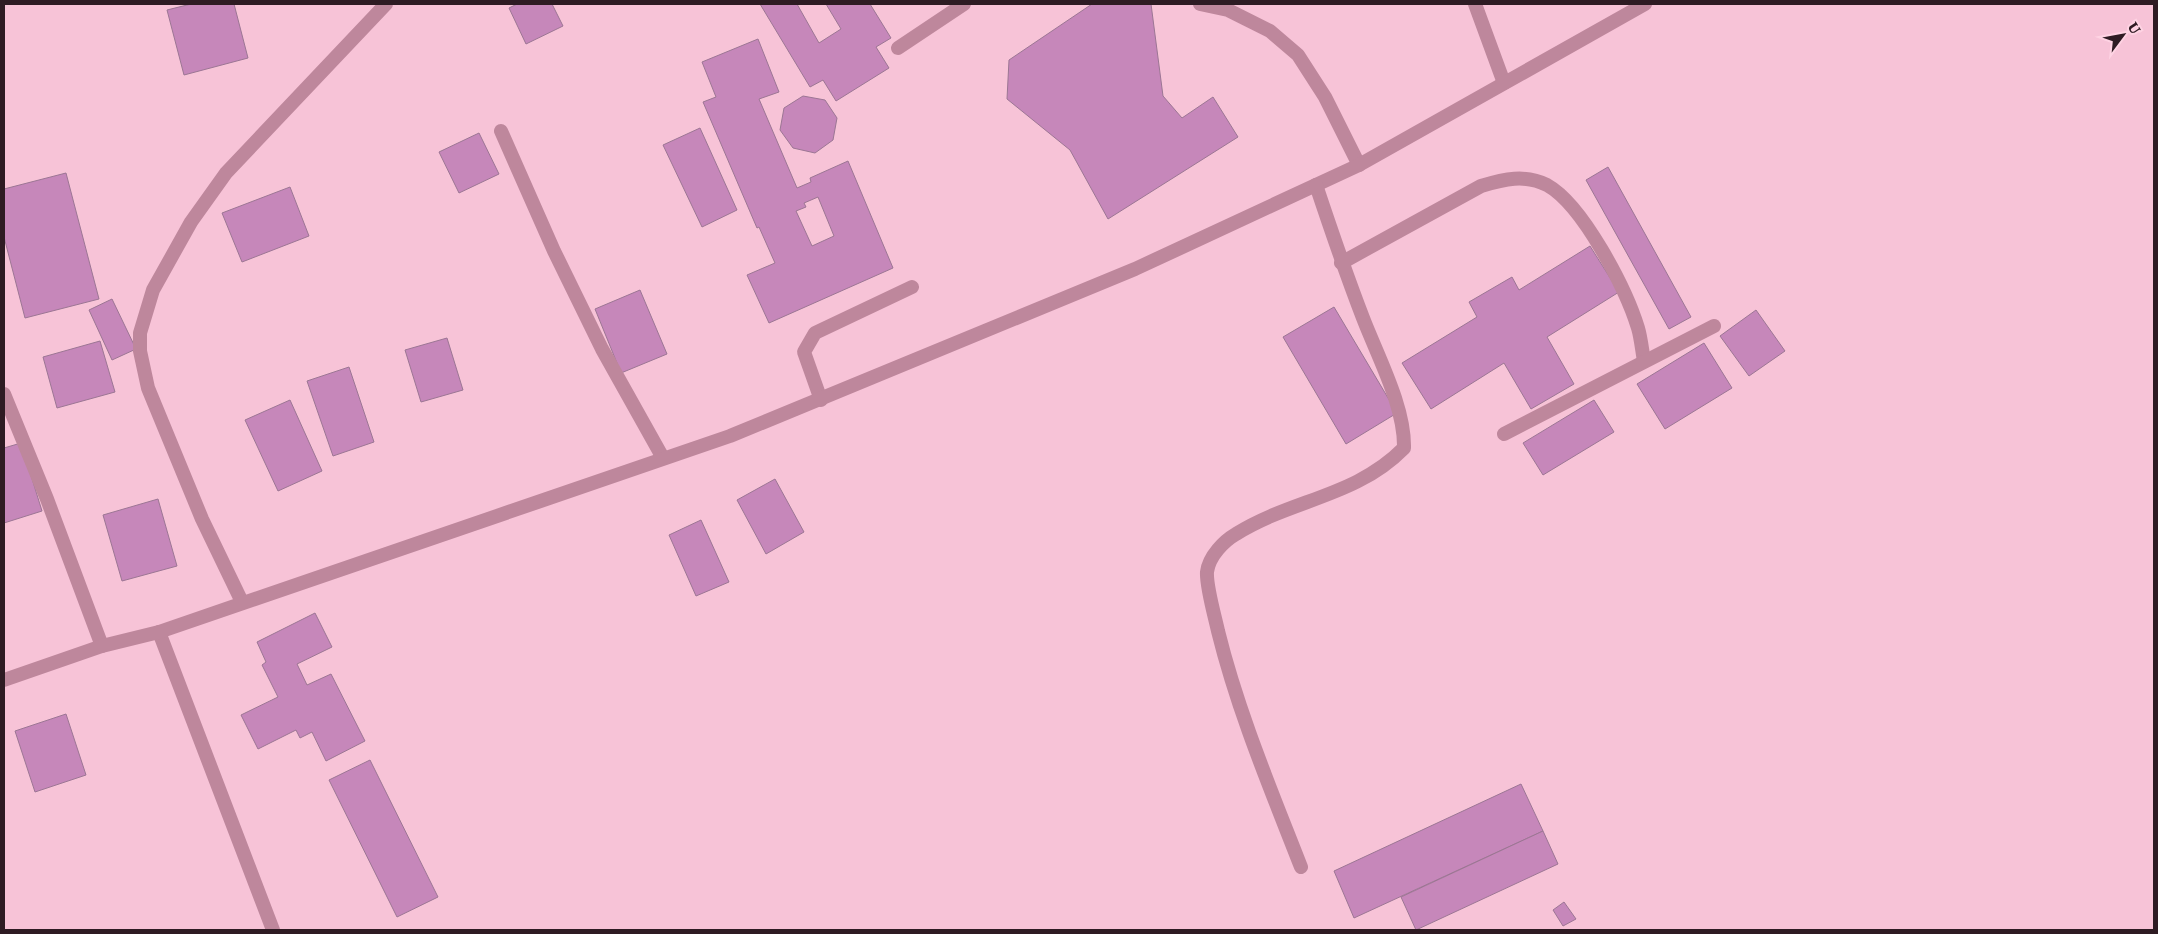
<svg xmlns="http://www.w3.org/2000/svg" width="2158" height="934" viewBox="0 0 2158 934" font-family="'Roboto Serif',serif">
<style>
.building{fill:#c687ba;stroke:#9c7694;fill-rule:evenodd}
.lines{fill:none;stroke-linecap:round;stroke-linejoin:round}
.service{stroke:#be879c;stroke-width:14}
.minor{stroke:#be879c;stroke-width:14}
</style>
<rect width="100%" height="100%" fill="#f7c3d7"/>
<g class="building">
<path d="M 191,4 L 234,4 L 248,58 L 184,75 L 167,10 Z"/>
<path d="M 517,4 L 552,4 L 563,26 L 526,44 L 509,8 Z"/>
<path d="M 760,4 L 797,4 L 819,43 L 841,29 L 826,4 L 870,4 L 891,38 L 876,47 L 889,68 L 836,101 L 823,80 L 810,87 Z"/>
<path d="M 1092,4 L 1151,4 L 1163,96 L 1182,118 L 1213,97 L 1238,137 L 1108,219 L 1070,150 L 1007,99 L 1009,60 Z"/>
<path d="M 758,39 L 779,92 L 759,99 L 797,188 L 811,182 L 810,178 L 848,161 L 893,268 L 769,323 L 747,275 L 775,263 L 759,227 L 757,228 L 703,102 L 716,97 L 702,62 ZM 818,197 L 834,236 L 812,246 L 796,211 L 806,207 L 804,203 Z"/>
<path d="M 803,96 L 825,100 L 837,118 L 833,140 L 815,153 L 793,148 L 780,130 L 784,108 Z"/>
<path d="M 700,128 L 737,210 L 702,227 L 663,145 Z"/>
<path d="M 479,133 L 499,174 L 459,193 L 439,152 Z"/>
<path d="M 1608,167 L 1691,317 L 1669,329 L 1586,180 Z"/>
<path d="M 66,173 L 99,299 L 25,318 L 4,237 L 4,189 Z"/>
<path d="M 290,187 L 309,236 L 242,262 L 222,213 Z"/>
<path d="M 1590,246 L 1619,292 L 1547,337 L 1574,384 L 1531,409 L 1504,363 L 1431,409 L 1402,363 L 1477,317 L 1469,302 L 1512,277 L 1519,290 Z"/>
<path d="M 640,290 L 667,354 L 621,373 L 595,309 Z"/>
<path d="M 112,299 L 136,349 L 112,360 L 89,310 Z"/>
<path d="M 1334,307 L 1397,413 L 1346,444 L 1283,337 Z"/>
<path d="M 1756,310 L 1785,351 L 1749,376 L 1720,336 Z"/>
<path d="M 447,338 L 463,390 L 421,402 L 405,350 Z"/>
<path d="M 100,341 L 115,392 L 57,408 L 43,357 Z"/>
<path d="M 1704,343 L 1732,388 L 1665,429 L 1637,384 Z"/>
<path d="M 349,367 L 374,442 L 333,456 L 307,381 Z"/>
<path d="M 290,400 L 322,471 L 278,491 L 245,420 Z"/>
<path d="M 1594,400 L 1614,432 L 1543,475 L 1523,443 Z"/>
<path d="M 21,443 L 42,511 L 4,523 L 4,448 Z"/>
<path d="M 775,479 L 804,532 L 766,554 L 737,500 Z"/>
<path d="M 158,499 L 177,566 L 122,581 L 103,515 Z"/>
<path d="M 701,520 L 729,582 L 696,596 L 669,535 Z"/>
<path d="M 315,613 L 332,647 L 297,664 L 307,685 L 331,674 L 365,741 L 326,761 L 312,732 L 300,738 L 296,730 L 258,749 L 241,715 L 278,697 L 262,665 L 266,662 L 257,642 Z"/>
<path d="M 66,714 L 86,775 L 35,792 L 15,731 Z"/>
<path d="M 370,760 L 438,897 L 397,917 L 329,780 Z"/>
<path d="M 1521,784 L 1543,831 L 1354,918 L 1334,871 Z"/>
<path d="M 1543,831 L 1558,864 L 1416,930 L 1401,897 Z"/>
<path d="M 1564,902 L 1576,919 L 1563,926 L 1553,910 Z"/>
</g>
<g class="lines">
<g class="service">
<path d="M 1200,4 L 1228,10 L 1270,31 L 1298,55 L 1325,97 L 1359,165"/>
<path d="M 1475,4 L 1504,83"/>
<path d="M 898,48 L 964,4"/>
<path d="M 821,400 L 804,352 L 815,333 L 912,287"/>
</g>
<g class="minor">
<path d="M 501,131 L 554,251 L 602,349 L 663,458"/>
<path d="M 1341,263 L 1481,186 C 1504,179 1525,174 1547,185 C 1583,205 1626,289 1638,328 C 1641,338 1642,350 1644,361"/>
<path d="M 4,394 L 47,499 L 102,646"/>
<path d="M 1504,434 L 1714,326"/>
<path d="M 242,602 L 202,519 L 148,388 L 140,351 L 140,333 L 153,290 L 191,222 L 226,173 L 386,4"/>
<path d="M 159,632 L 273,930"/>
<path d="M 4,680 L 102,646 L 159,632 L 730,436 L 1135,269 L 1359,165 L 1645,4"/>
<path d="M 1301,867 C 1271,790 1238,712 1218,631 C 1215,617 1206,586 1207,572 C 1209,556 1224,541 1236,534 C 1292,499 1356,497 1404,448 C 1405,407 1378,357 1363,318 C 1346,274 1331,230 1316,185"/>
</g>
</g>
<rect width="2158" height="934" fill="none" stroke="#2e1b23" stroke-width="10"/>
<g transform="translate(2123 35) rotate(58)" stroke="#fed3e3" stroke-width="4" paint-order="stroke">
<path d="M0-4L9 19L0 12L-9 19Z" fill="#2e1b23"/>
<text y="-8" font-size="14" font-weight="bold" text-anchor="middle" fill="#2e1b23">U</text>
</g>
</svg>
